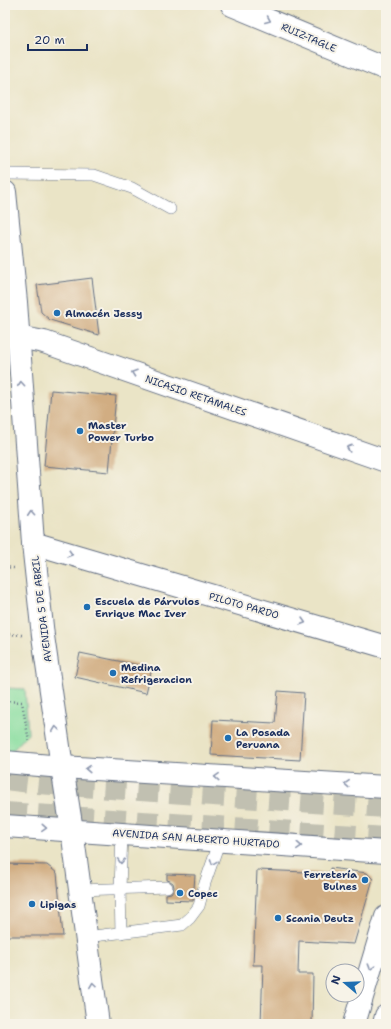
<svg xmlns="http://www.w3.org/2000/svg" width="391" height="1029" viewBox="0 0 391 1029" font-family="'Shantell Sans',sans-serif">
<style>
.green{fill:#8adea0;stroke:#52867f}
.building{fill:#d1ad82}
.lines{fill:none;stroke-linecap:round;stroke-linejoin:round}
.highway-tunnel{stroke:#c1c0b1;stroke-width:22;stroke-dasharray:22 11;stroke-linecap:butt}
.lane-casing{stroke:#636e82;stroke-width:12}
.street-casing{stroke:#636e82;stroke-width:24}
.secondary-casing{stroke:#636e82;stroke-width:24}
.primary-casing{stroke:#636e82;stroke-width:24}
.path{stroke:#636e82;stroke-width:2.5;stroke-dasharray:1 3;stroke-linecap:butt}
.lane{stroke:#fff;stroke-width:11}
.street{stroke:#fff;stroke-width:22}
.secondary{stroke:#fff;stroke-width:22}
.primary{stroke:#fff;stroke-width:22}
.oneway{stroke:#8d97ae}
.poi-dot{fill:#1f6fb2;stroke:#f7f3e8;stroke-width:1.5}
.labels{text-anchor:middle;stroke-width:4;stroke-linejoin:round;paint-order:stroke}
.street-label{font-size:10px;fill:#1b2f5e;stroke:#f7f3e8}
.poi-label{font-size:10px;font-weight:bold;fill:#1b2f5e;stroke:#f7f3e8;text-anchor:start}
</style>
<rect width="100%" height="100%" fill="#f7f3e8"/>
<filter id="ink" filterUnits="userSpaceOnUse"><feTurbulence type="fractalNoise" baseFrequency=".025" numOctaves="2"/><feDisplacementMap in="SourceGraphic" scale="8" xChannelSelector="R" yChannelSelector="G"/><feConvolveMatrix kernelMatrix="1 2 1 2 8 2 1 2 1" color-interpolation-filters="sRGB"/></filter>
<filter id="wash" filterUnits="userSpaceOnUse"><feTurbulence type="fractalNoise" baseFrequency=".012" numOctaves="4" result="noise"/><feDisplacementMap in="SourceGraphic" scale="16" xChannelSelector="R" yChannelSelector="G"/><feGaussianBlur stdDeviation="0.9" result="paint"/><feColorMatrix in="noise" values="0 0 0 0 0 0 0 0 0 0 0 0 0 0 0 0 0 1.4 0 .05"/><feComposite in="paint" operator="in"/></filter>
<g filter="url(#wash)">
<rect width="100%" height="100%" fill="#eae4c6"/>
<path class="green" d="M 5,688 L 25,689 L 28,734 L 9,754 L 5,753 Z"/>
<g id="blocks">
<g class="building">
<path d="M 92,278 L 99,335 L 50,320 L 41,312 L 37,285 Z"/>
<path d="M 51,390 L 116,396 L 109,472 L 44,466 Z"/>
<path d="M 80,653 L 152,668 L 146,693 L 75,677 Z"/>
<path d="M 278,691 L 304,693 L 300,760 L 211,755 L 213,720 L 275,723 Z"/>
<path d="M 5,864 L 47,865 L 57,873 L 63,936 L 5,936 Z"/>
<path d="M 330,868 L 367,873 L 373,879 L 354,944 L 299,941 L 298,974 L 313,974 L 312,1024 L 261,1024 L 263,965 L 253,965 L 257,870 L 330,873 Z"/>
<path d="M 167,874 L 195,875 L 193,901 L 166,900 L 166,894 L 171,893 L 173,890 L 174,887 L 173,883 L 170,881 L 167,880 Z"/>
</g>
</g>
</g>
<g filter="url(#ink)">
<use href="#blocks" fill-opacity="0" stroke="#636e82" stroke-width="1"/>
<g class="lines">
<g class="highway-tunnel">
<path d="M 5,779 L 38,783 L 386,807"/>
<path d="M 5,813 L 386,838"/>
</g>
<defs>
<g id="lane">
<path d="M 5,174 L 94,175 L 132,188 L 170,209"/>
<path d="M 80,890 L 167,887"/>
<path d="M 121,933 L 120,889 L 122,833"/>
<path d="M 86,937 L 182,925 L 190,918 L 199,906 L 205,883 L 220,840"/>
</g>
<g id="street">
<path d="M 5,332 L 18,337 L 44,342 L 386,461"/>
<path d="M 33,543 L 386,647"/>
</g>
<g id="secondary">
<path d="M 232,5 L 386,69"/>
<path d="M 5,192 L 16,302 L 33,543 L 43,636 L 62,767 L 72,830 L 98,1024"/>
<path d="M 5,762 L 62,767 L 386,787"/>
<path d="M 5,826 L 386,852"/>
</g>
<g id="primary">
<path d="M 354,1024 L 386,917"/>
<path d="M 384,1024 L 386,1016"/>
</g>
</defs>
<use href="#lane" class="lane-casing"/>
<use href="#street" class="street-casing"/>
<use href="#secondary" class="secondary-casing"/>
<use href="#primary" class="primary-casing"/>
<g class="path">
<path d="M 5,567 L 14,568"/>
<path d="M 5,634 L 22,635"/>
<path d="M 5,701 L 22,702 L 29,741"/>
</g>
<use href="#lane" class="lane"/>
<use href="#street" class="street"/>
<use href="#secondary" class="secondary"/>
<use href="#primary" class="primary"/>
</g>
<defs><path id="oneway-chevron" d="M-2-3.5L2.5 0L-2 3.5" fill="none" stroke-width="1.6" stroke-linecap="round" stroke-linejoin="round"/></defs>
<g class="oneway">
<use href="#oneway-chevron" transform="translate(268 20) rotate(23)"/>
<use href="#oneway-chevron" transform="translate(134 373) rotate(-161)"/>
<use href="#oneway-chevron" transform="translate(21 384) rotate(-95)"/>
<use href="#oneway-chevron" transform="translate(349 448) rotate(-161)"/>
<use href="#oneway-chevron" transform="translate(31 513) rotate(-94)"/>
<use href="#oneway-chevron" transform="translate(70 554) rotate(16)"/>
<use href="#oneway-chevron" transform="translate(303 622) rotate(16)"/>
<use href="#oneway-chevron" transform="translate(56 729) rotate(-98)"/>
<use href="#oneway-chevron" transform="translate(88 769) rotate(-177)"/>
<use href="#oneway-chevron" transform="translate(217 777) rotate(-177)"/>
<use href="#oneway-chevron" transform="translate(347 784) rotate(-177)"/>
<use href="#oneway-chevron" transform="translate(44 828) rotate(4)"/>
<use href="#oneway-chevron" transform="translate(299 846) rotate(4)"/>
<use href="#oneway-chevron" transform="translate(121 861) rotate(93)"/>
<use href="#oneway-chevron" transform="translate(213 862) rotate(110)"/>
<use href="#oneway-chevron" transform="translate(371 967) rotate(107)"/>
<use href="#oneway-chevron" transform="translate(93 985) rotate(-98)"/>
</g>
</g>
<g class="poi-dot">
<circle cx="57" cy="313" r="4"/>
<circle cx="80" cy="431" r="4"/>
<circle cx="87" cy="607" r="4"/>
<circle cx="113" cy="673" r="4"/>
<circle cx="228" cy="738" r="4"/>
<circle cx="365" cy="880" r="4"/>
<circle cx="180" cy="893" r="4"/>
<circle cx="32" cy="904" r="4"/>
<circle cx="278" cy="918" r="4"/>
</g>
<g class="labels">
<g class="street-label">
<text transform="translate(309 37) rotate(23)" y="4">RUIZ-TAGLE</text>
<text transform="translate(196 395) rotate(19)" y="4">NICASIO RETAMALES</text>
<text transform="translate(244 605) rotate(16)" y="4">PILOTO PARDO</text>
<text transform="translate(41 609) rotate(-97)" y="4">AVENIDA 5 DE ABRIL</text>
<text transform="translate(196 838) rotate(4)" y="4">AVENIDA SAN ALBERTO HURTADO</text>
</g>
<g class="poi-label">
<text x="65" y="317">Almacén Jessy</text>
<text x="88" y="429">Master<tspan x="88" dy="12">Power Turbo</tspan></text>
<text x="95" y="605">Escuela de Párvulos<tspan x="95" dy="12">Enrique Mac Iver</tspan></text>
<text x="121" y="671">Medina<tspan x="121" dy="12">Refrigeracion</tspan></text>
<text x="236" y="736">La Posada<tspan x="236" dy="12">Peruana</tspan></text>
<text x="357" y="878" text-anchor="end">Ferretería<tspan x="357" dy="12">Bulnes</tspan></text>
<text x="188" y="897">Copec</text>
<text x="40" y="908">Lipigas</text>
<text x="286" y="922">Scania Deutz</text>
</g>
</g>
<rect width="391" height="1029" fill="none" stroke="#f7f3e8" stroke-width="20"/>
<g transform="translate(345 983) rotate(289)"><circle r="19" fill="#f7f3e8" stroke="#9fa5b1"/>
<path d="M0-3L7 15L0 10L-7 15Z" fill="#1f6fb2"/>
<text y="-6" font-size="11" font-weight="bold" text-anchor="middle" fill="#1b2f5e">N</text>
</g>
<path d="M28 44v6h59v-6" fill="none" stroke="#1b2f5e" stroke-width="2"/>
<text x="34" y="44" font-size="12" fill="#1b2f5e" stroke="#f7f3e8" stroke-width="3" paint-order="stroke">20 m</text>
</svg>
